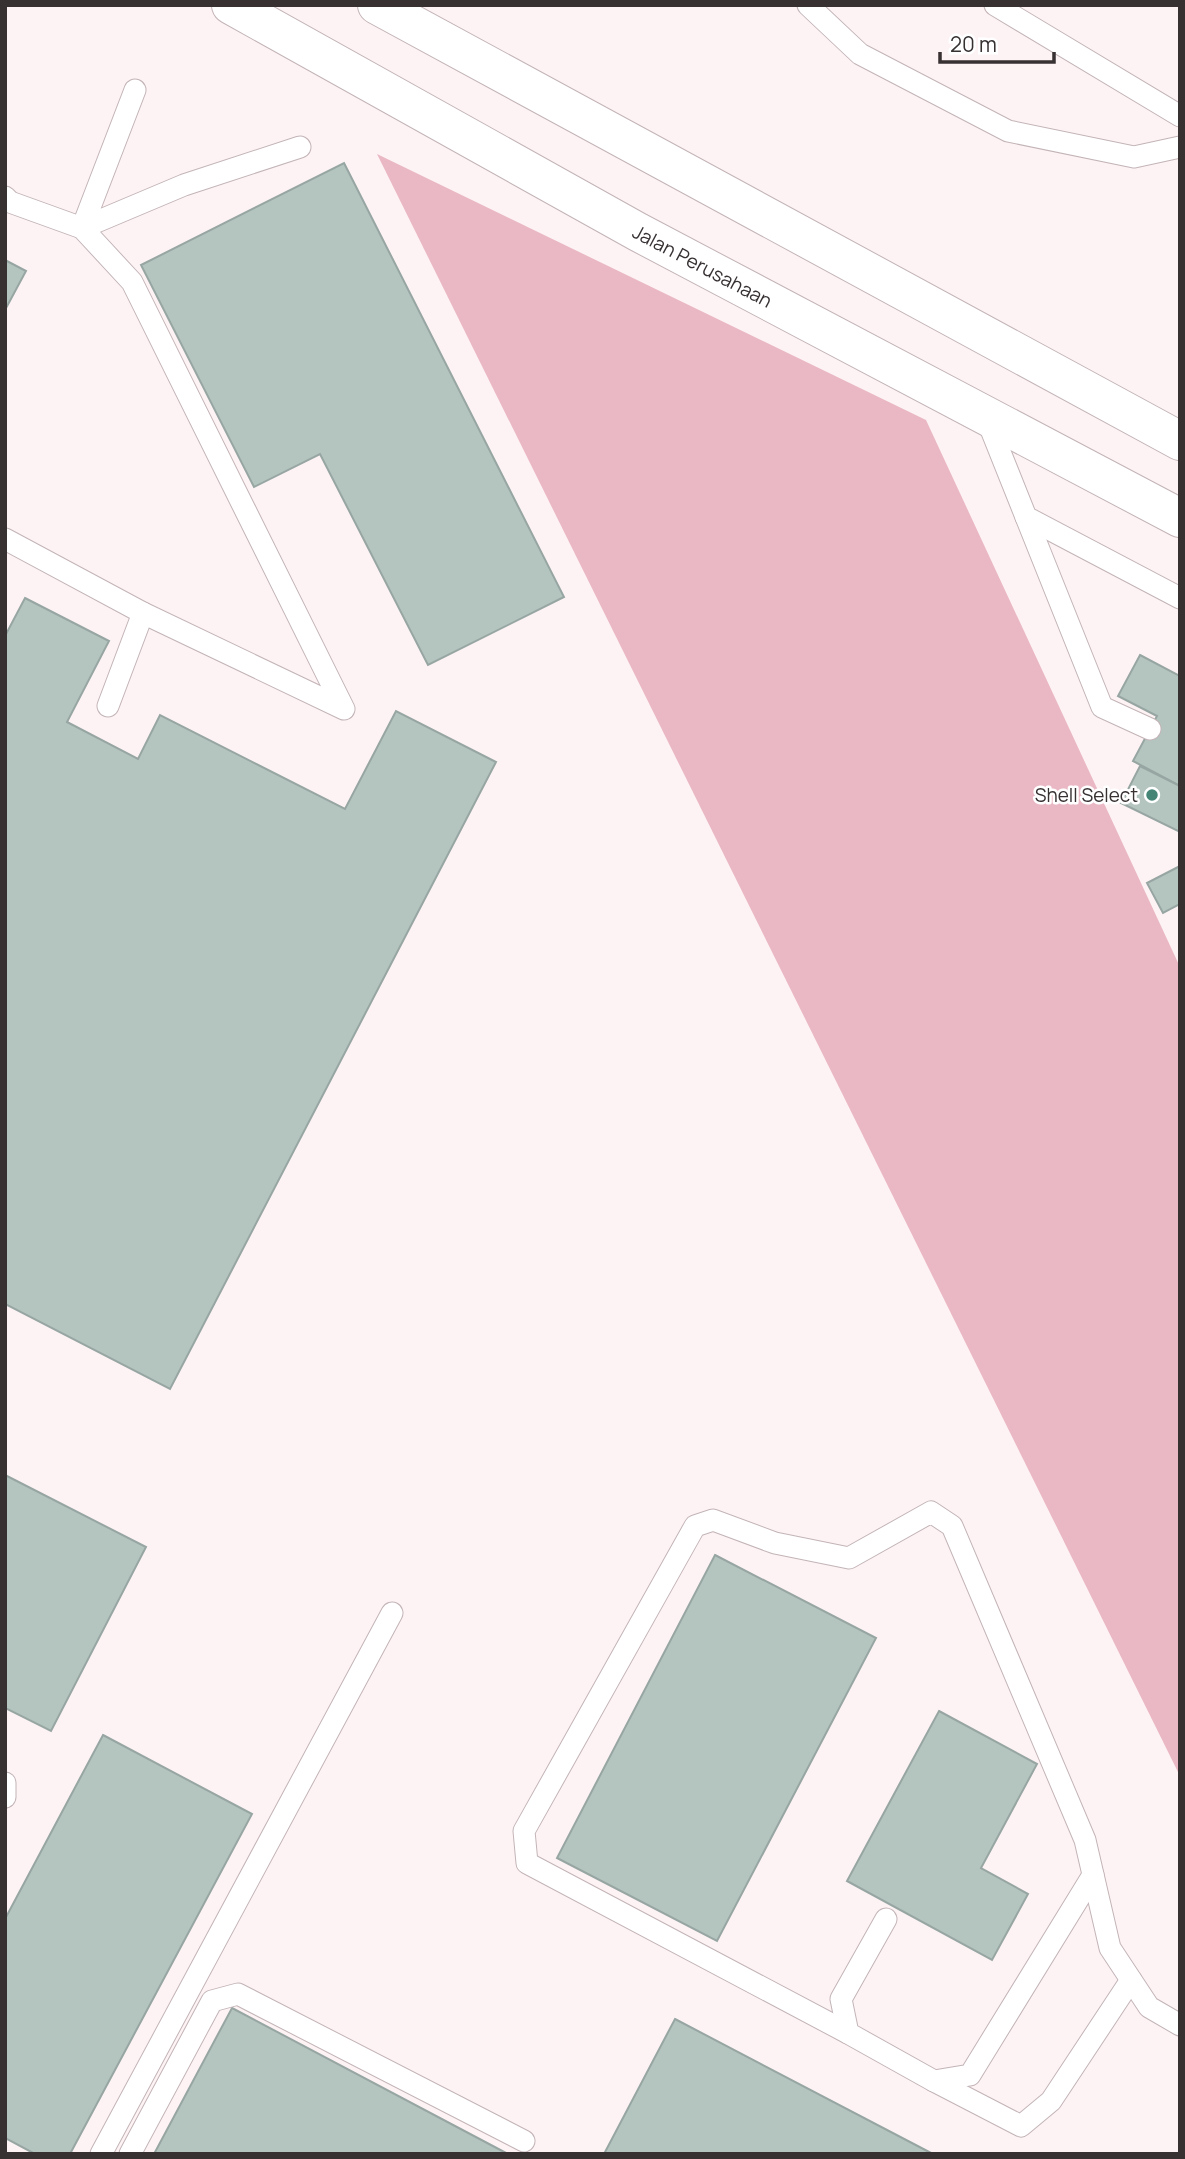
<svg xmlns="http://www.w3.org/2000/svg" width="1185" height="2159" viewBox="0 0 1185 2159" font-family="Manrope,sans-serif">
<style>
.green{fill:#eab8c4}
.building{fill:#b4c4bf;stroke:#97a6a2;stroke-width:2}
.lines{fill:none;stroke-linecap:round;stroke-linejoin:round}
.service-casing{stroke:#c3b4b7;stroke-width:23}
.primary-casing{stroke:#c3b4b7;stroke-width:40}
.service{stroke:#fff;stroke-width:21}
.primary{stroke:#fff;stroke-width:38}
.poi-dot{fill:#448575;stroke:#fff;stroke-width:2.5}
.labels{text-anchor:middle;stroke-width:5;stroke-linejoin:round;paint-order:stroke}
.street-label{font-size:19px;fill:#373132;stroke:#fff}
.poi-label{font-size:19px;fill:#373132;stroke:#fff;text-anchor:end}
</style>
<rect width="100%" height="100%" fill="#fdf3f5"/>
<path class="green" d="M 377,154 L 926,420 L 1180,967 L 1180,1776 Z"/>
<g class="building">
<path d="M 344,163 L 564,597 L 428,665 L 320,454 L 254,487 L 141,265 Z"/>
<path d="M 5,260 L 26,271 L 5,310 Z"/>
<path d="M 25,598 L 109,641 L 67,722 L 138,759 L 160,715 L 345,809 L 396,711 L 496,762 L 170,1389 L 5,1304 L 5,636 Z"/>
<path d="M 1140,655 L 1180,676 L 1180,786 L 1133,761 L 1157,716 L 1118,696 Z"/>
<path d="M 1140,766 L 1180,786 L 1180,832 L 1121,803 Z"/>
<path d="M 1180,866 L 1180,904 L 1163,913 L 1147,883 Z"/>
<path d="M 5,1475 L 146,1547 L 51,1731 L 5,1708 Z"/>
<path d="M 715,1555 L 876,1638 L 717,1941 L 557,1858 Z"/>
<path d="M 939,1711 L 1037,1764 L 981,1868 L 1028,1894 L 992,1960 L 847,1881 Z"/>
<path d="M 103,1735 L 252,1814 L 70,2154 L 35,2154 L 5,2138 L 5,1919 Z"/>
<path d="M 232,2008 L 508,2154 L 154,2154 Z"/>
<path d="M 675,2019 L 933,2154 L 604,2154 Z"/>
</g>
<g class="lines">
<defs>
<g id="service">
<path d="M 808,5 L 860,54 L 1008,131 L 1134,157 L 1180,147"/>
<path d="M 995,5 L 1180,116"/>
<path d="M 135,90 L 82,228 L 184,185 L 300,147"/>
<path d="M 5,197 L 10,202 L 82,228 L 132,282 L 344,709 L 143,613"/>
<path d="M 986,417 L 1026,517 L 1180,598"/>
<path d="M 1026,517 L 1102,707 L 1150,729"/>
<path d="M 5,539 L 143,613 L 108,706"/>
<path d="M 5,1783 L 5,1797"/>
<path d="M 886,1919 L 841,1999 L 848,2033 L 934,2081 L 970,2075 L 1093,1875"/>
<path d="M 848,2033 L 527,1863 L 524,1831 L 695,1526 L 713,1520 L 775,1543 L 849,1558 L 931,1512 L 952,1526 L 1085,1840 L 1110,1948 L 1149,2007 L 1180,2025"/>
<path d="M 934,2081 L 1021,2126 L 1051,2101 L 1131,1980"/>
<path d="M 101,2154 L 392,1613"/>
<path d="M 130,2154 L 212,2001 L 238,1994 L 524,2141"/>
</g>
<g id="primary">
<path id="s1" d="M 231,5 L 638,232 L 1180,518"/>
<path d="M 377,5 L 1180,441"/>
</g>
</defs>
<use href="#service" class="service-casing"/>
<use href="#primary" class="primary-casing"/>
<use href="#service" class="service"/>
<use href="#primary" class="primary"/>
</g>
<circle class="poi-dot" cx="1152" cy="795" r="7"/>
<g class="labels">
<g class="street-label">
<text dy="7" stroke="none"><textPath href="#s1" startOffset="539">Jalan Perusahaan</textPath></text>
</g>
<g class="poi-label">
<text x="1138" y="802">Shell Select</text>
</g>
</g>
<rect width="1185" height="2159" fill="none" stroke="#373132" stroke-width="14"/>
<path d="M940 52v10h114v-10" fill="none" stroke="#373132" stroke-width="3.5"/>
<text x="950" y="52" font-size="21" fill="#373132" stroke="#ffffff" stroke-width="5" paint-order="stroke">20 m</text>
</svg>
